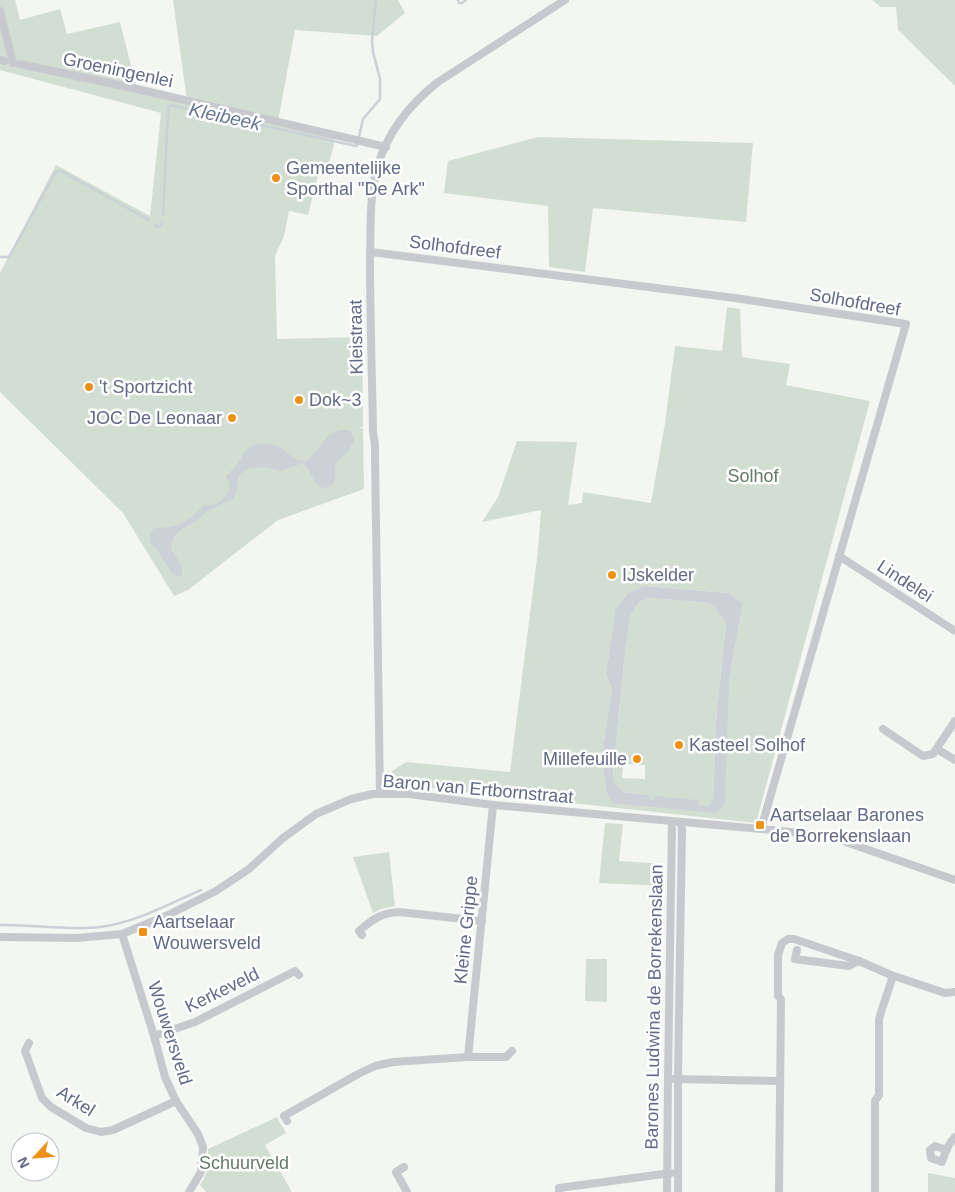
<svg xmlns="http://www.w3.org/2000/svg" width="955" height="1192" viewBox="0 0 955 1192" font-family="Arial,sans-serif">
<style>
.green{fill:#d3ded2;fill-rule:evenodd}
.water{fill:#ccd0d7;fill-rule:evenodd}
.lines{fill:none;stroke-linecap:round;stroke-linejoin:round}
.stream{stroke:#ccd0d7;stroke-width:2.5}
.minor{stroke:#c8c9ce;stroke-width:8}
.poi-dot{fill:#ef9018;stroke:#fff;stroke-width:2}
.labels{text-anchor:middle;stroke-width:5;stroke-linejoin:round;paint-order:stroke}
.street-label{font-size:18px;fill:#626a85;stroke:#fff}
.poi-label{font-size:18px;fill:#626a85;stroke:#fff;text-anchor:start}
.park-label{font-size:18px;fill:#627c65;stroke:#fff}
.water-label{font-size:19px;font-style:italic;fill:#677890;stroke:#fff}
</style>
<rect width="100%" height="100%" fill="#f4f6f2"/>
<g class="green">
<path d="M 0,0 L 15,0 L 20,20 L 60,9 L 67,34 L 120,22 L 137,89 L 187,100 L 173,0 L 398,0 L 405,13 L 377,36 L 295,30 L 278,121 L 333,135 L 334,145 L 325,176 L 318,175 L 308,215 L 289,211 L 284,236 L 275,256 L 277,339 L 362,337 L 363,427 L 357,428 L 363,428 L 364,489 L 278,520 L 188,590 L 174,596 L 123,513 L 0,392 L 0,273 L 56,165 L 150,216 L 161,113 L 0,70 Z"/>
<path d="M 872,0 L 955,0 L 955,86 L 898,30 L 896,7 L 881,7 Z"/>
<path d="M 538,137 L 753,143 L 746,222 L 593,208 L 585,272 L 549,267 L 548,206 L 444,193 L 448,161 Z"/>
<path d="M 727,307 L 740,309 L 742,357 L 790,364 L 786,385 L 870,401 L 756,823 L 525,798 L 493,796 L 410,785 L 393,785 L 392,771 L 406,762 L 510,772 L 538,550 L 541,510 L 482,522 L 498,497 L 517,441 L 577,442 L 568,505 L 582,503 L 583,492 L 651,503 L 665,423 L 675,346 L 722,351 ZM 646,586 L 729,593 L 743,603 L 729,681 L 716,813 L 606,790 L 604,741 L 612,689 L 606,675 L 615,610 L 628,593 Z"/>
<path d="M 650,598 L 709,603 L 717,610 L 726,623 L 716,721 L 713,801 L 708,806 L 700,806 L 696,800 L 655,799 L 652,800 L 649,798 L 649,795 L 623,792 L 613,781 L 614,763 L 626,642 L 631,614 L 639,602 ZM 623,764 L 645,765 L 645,779 L 622,778 Z"/>
<path d="M 605,823 L 623,824 L 619,861 L 664,864 L 664,886 L 599,883 Z"/>
<path d="M 389,852 L 395,906 L 381,909 L 373,913 L 353,857 Z"/>
<path d="M 586,959 L 607,959 L 607,1002 L 585,1001 Z"/>
<path d="M 277,1117 L 286,1133 L 265,1145 L 291,1190 L 291,1192 L 206,1192 L 200,1185 C 208,1174 209,1162 208,1149 Z"/>
<path d="M 928,1173 L 955,1178 L 955,1192 L 928,1192 Z"/>
</g>
<g class="water">
<path d="M 342,430 L 349,430 L 352,434 L 354,441 L 346,454 L 338,460 L 335,466 L 335,480 L 333,484 L 323,489 C 313,483 311,471 303,463 L 280,471 L 266,467 L 249,468 L 239,475 L 237,489 L 234,498 C 226,503 217,505 209,510 C 204,513 201,517 197,520 C 186,528 172,531 171,548 C 175,557 184,564 182,575 L 179,577 L 172,574 L 158,551 L 150,542 L 150,536 L 153,529 C 159,527 163,528 169,527 C 184,525 194,516 203,506 C 206,505 209,505 212,505 C 224,502 231,492 229,480 L 225,478 C 229,472 236,467 240,460 C 242,457 244,453 246,450 C 255,441 269,442 279,447 C 291,454 291,460 306,461 C 316,454 324,437 334,432 C 336,431 339,431 342,430 Z"/>
<path d="M 645,586 L 729,593 L 743,603 L 729,681 L 725,803 L 716,813 L 613,803 L 606,791 L 604,769 L 604,741 L 612,689 L 606,675 L 615,610 L 628,593 ZM 650,598 L 709,603 L 717,610 L 726,623 L 716,721 L 713,801 L 708,806 L 700,806 L 697,800 L 655,796 L 655,799 L 652,800 L 649,798 L 649,795 L 623,792 L 613,781 L 614,763 L 626,642 L 631,614 L 639,602 Z"/>
</g>
<g class="lines">
<g class="stream">
<path d="M 458,0 L 459,3 L 462,3 L 466,0"/>
<path d="M 359,137 L 363,119 L 380,99 L 380,79 L 373,52 L 372,41 L 376,0"/>
<path d="M 163,215 L 168,112 L 169,106 L 170,105 L 356,146 L 358,144"/>
<path d="M 155,225 L 158,227 L 162,224 L 162,222"/>
<path d="M 0,257 L 9,257 L 55,173 L 58,171 L 61,171 L 149,220"/>
<path d="M 0,925 C 33,924 67,931 100,927 C 135,923 169,904 201,890"/>
</g>
<g class="minor">
<path d="M 0,11 L 13,63"/>
<path d="M 0,60 L 5,61"/>
<path d="M 20,64 L 137,89 L 386,147"/>
<path d="M 371,252 L 735,298 L 906,324 L 761,829"/>
<path d="M 839,556 L 955,631"/>
<path d="M 883,729 L 923,756 L 933,754 L 955,721"/>
<path d="M 937,749 L 955,760"/>
<path d="M 380,794 L 375,458 L 375,445 L 373,431 C 372,373 370,316 370,259 C 371,228 369,198 377,168 C 387,133 410,104 438,82 L 565,0"/>
<path d="M 122,934 L 154,1036 L 165,1077 L 176,1101 L 198,1134 L 203,1147 L 201,1172 L 189,1192"/>
<path d="M 362,935 L 359,931 C 373,919 381,913 399,912 L 482,921"/>
<path d="M 0,937 L 76,938 L 122,934 L 168,915 L 216,891 L 249,869 L 283,838 L 316,814 L 351,799 L 373,794 L 409,794 L 493,805 L 761,829 L 819,835 L 840,840 L 955,880"/>
<path d="M 797,950 L 795,959 L 849,966 L 859,961"/>
<path d="M 154,1036 L 195,1022 L 295,971 L 299,975"/>
<path d="M 29,1043 L 25,1051 L 42,1098 L 51,1107 L 86,1128 L 101,1132 L 113,1130 L 176,1101"/>
<path d="M 468,1057 L 493,805"/>
<path d="M 674,1079 L 780,1081"/>
<path d="M 287,1121 L 284,1116 L 358,1074 L 375,1066 L 393,1062 L 468,1057 L 506,1057 L 512,1051"/>
<path d="M 947,1150 L 935,1146 L 930,1150 L 931,1158 L 942,1162 C 945,1153 948,1144 955,1137"/>
<path d="M 404,1167 L 396,1172 L 407,1192"/>
<path d="M 559,1192 L 559,1188 L 671,1173"/>
<path d="M 667,1192 L 668,1079 L 672,822"/>
<path d="M 678,1192 L 678,1074 L 682,830 L 681,823"/>
<path d="M 779,1192 L 781,999 L 778,996 L 778,955 L 782,943 L 788,939 L 794,939 L 821,948 L 859,961 L 891,975 L 945,993 L 955,992"/>
<path d="M 875,1192 L 875,1101 L 879,1095 L 879,1019 L 882,1009 L 892,979 L 891,975"/>
</g>
</g>
<g class="poi-dot">
<circle cx="276" cy="178" r="5"/>
<circle cx="89" cy="387" r="5"/>
<circle cx="299" cy="400" r="5"/>
<circle cx="232" cy="418" r="5"/>
<circle cx="612" cy="575" r="5"/>
<circle cx="679" cy="745" r="5"/>
<circle cx="637" cy="759" r="5"/>
<rect x="755" y="820" width="10" height="10" rx="2.5"/>
<rect x="138" y="927" width="10" height="10" rx="2.5"/>
</g>
<g class="labels">
<g class="street-label">
<text transform="translate(118 70) rotate(12)" y="6">Groeningenlei</text>
<text transform="translate(455 247) rotate(7)" y="6">Solhofdreef</text>
<text transform="translate(855 302) rotate(10)" y="6">Solhofdreef</text>
<text transform="translate(356 337) rotate(-91)" y="6">Kleistraat</text>
<text transform="translate(905 581) rotate(33)" y="6">Lindelei</text>
<text transform="translate(478 789) rotate(5)" y="6">Baron van Ertbornstraat</text>
<text transform="translate(466 930) rotate(-84)" y="6">Kleine Grippe</text>
<text transform="translate(222 990) rotate(-26)" y="6">Kerkeveld</text>
<text transform="translate(654 1007) rotate(-89)" y="6">Barones Ludwina de Borrekenslaan</text>
<text transform="translate(170 1033) rotate(72)" y="6">Wouwersveld</text>
<text transform="translate(76 1101) rotate(32)" y="6">Arkel</text>
</g>
<g class="poi-label">
<text x="286" y="174">Gemeentelijke<tspan x="286" dy="21">Sporthal "De Ark"</tspan></text>
<text x="99" y="393">'t Sportzicht</text>
<text x="309" y="406">Dok~3</text>
<text x="222" y="424" text-anchor="end">JOC De Leonaar</text>
<text x="622" y="581">IJskelder</text>
<text x="689" y="751">Kasteel Solhof</text>
<text x="627" y="765" text-anchor="end">Millefeuille</text>
<text x="770" y="821">Aartselaar Barones<tspan x="770" dy="21">de Borrekenslaan</tspan></text>
<text x="153" y="928">Aartselaar<tspan x="153" dy="21">Wouwersveld</tspan></text>
</g>
<g class="park-label">
<text x="753" y="482">Solhof</text>
<text x="244" y="1169">Schuurveld</text>
</g>
<g class="water-label">
<text transform="translate(225 116) rotate(12)" y="7">Kleibeek</text>
</g>
</g>
<g transform="translate(35 1157) rotate(244)"><circle r="24" fill="#ffffff" stroke="#c0c3ce"/>
<path d="M0-4L9 19L0 12L-9 19Z" fill="#ef9018"/>
<text y="-8" font-size="14" font-weight="bold" text-anchor="middle" fill="#626a85">N</text>
</g>
</svg>
